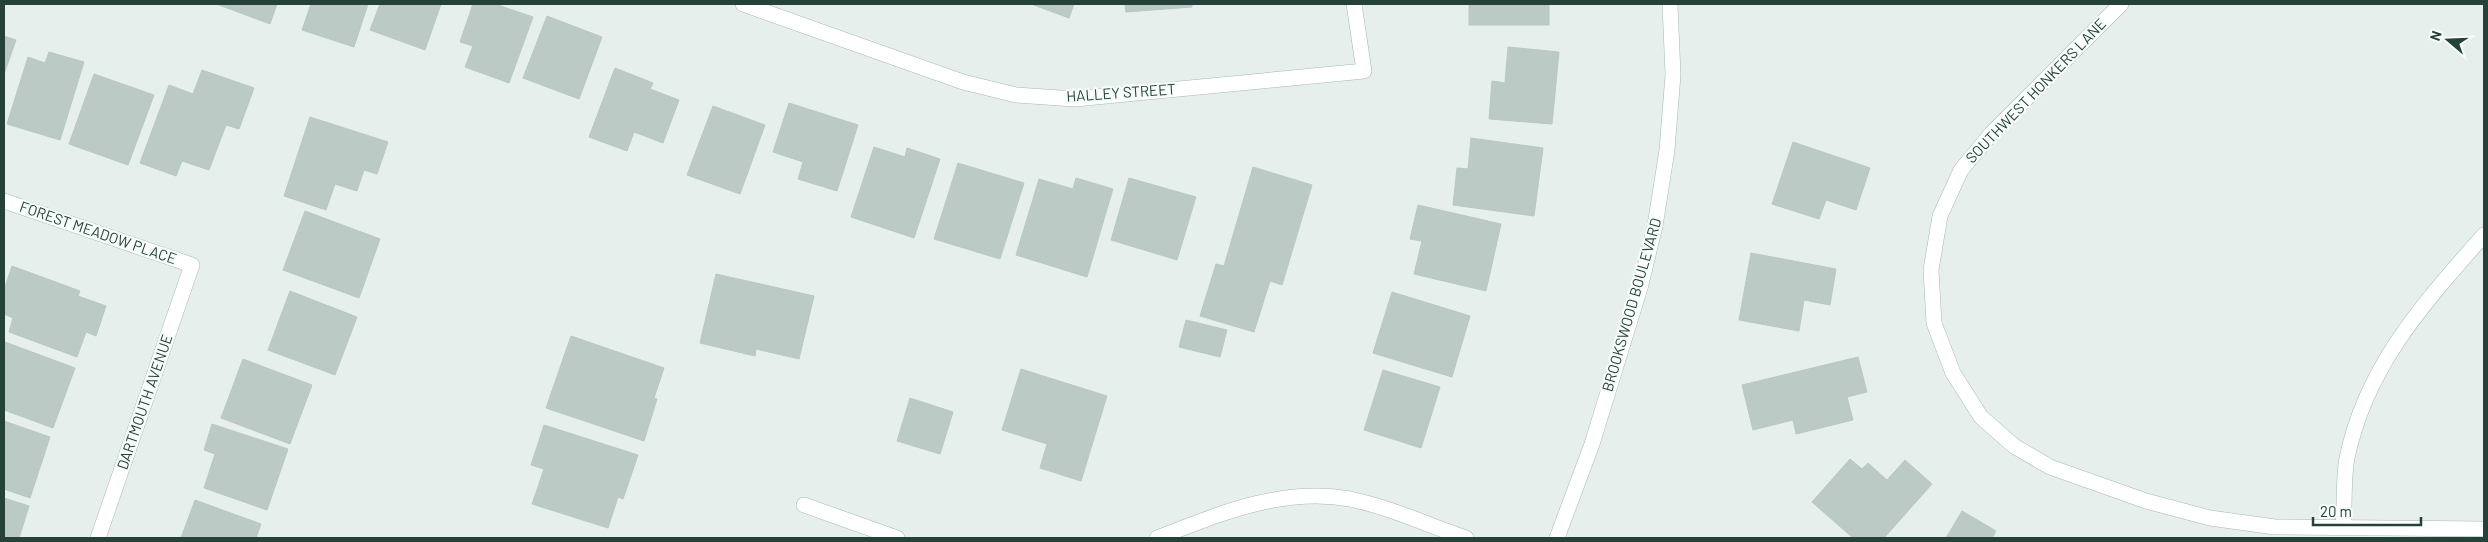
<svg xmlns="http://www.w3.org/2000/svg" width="2488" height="542" viewBox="0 0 2488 542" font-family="Barlow,sans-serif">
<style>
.building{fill:#bbcac4;stroke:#b8c9c2}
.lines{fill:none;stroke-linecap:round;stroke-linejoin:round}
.street-casing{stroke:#a8b8b2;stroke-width:16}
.secondary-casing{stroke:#a4bbb3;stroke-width:16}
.street{stroke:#fff;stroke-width:15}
.secondary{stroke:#fff;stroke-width:15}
.labels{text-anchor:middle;stroke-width:4.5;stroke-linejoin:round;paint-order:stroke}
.street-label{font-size:15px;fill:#24423a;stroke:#f7fbf9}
</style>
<rect width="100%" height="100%" fill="#e6efeb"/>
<g class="building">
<path d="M 219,4 L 277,4 L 270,24 L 219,5 Z"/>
<path d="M 311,4 L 368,4 L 354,47 L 302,30 Z"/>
<path d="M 380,4 L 441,4 L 425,50 L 370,30 Z"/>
<path d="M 473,4 L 495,4 L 533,17 L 509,83 L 465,67 L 473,46 L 460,42 Z"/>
<path d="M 1031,4 L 1074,4 L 1069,18 Z"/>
<path d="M 1125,4 L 1192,4 L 1192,7 L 1126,12 Z"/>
<rect x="1469" y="4" width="80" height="21"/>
<path d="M 547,16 L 602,37 L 579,99 L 523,78 Z"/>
<path d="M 4,36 L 16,40 L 4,74 Z"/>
<path d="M 1508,47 L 1559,52 L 1552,124 L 1489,119 L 1492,81 L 1505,83 Z"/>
<path d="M 49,52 L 84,62 L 60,140 L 7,124 L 28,57 L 45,63 Z"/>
<path d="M 615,68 L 653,83 L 650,89 L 679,100 L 663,143 L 634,132 L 627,151 L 589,137 Z"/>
<path d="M 202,70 L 254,88 L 239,129 L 226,125 L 209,170 L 182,161 L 176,176 L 140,163 L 169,85 L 193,94 Z"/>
<path d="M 94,74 L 154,95 L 128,165 L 69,144 Z"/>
<path d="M 789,103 L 858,125 L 837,191 L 798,179 L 803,162 L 773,152 Z"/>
<path d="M 713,106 L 765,125 L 740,194 L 687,175 Z"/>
<path d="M 310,117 L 388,142 L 377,174 L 364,170 L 357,191 L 335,184 L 326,210 L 284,196 Z"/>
<path d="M 1471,138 L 1543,148 L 1534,216 L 1453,205 L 1457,168 L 1468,169 Z"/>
<path d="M 1793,142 L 1870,168 L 1856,210 L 1826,200 L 1819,219 L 1772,204 Z"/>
<path d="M 874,147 L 905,157 L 907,148 L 940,159 L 914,238 L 851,217 Z"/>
<path d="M 958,163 L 1024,183 L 1000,259 L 934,239 Z"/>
<path d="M 1253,167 L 1312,185 L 1282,285 L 1270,281 L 1254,332 L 1200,316 L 1216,264 L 1224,266 Z"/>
<path d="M 1076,178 L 1113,189 L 1087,277 L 1016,255 L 1039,179 L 1073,189 Z"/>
<path d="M 1129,178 L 1196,197 L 1177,260 L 1111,240 Z"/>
<path d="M 1418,205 L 1501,224 L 1486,291 L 1414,274 L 1422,241 L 1410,239 Z"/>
<path d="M 305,211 L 380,239 L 359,298 L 283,270 Z"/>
<path d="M 1751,253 L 1836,269 L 1830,305 L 1804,300 L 1799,331 L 1739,320 Z"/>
<path d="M 12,266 L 80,291 L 78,296 L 106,306 L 96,336 L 86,332 L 77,357 L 9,332 L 13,318 L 4,314 L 4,290 Z"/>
<path d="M 716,274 L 814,296 L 799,359 L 756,349 L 755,356 L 700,343 Z"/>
<path d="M 290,291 L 357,317 L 335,375 L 268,350 Z"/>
<path d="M 1392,292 L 1470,316 L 1452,377 L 1373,353 Z"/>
<path d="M 1186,320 L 1227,330 L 1220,357 L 1179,347 Z"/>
<path d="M 571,336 L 664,368 L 654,398 L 657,399 L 644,441 L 546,408 Z"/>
<path d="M 5,342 L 75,368 L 53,428 L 4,410 Z"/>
<path d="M 1858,357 L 1867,392 L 1847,397 L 1853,420 L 1796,434 L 1793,420 L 1753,430 L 1742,385 Z"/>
<path d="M 243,359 L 312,385 L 290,444 L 221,418 Z"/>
<path d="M 1021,369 L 1107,396 L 1081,481 L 1040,468 L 1047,444 L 1002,430 Z"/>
<path d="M 1383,370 L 1440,387 L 1421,448 L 1364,430 Z"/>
<path d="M 910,398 L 953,412 L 940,454 L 897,441 Z"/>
<path d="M 4,421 L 50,437 L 30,498 L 4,489 Z"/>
<path d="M 212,424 L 288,449 L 267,510 L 204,488 L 215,454 L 204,450 Z"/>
<path d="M 544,425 L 638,455 L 623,499 L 618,497 L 608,528 L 532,504 L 544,469 L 531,465 Z"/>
<path d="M 1850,459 L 1862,469 L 1868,463 L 1887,480 L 1905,460 L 1932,484 L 1884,538 L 1853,538 L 1812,502 Z"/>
<path d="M 4,498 L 29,506 L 19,538 L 4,538 Z"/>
<path d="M 195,500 L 261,524 L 256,538 L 181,538 Z"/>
<path d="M 1962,511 L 1996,531 L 1992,538 L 1946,538 Z"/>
</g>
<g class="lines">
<defs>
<g id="street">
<path d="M 743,4 L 963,82 L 1016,95 L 1075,99 L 1364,71 L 1354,4"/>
<path d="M 2121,4 L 1991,134 L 1961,170 L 1940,216 L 1931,270 L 1934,323 L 1953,373 L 1981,417 L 2014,446 L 2050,467 L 2146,501 L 2210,518 L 2275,527 L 2484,529"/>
<path d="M 4,201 L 192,265 L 98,538"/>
<path d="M 804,505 L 897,538"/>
<path d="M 2343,527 C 2345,505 2343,480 2347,458 C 2366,366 2424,303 2484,235"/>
<path d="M 1157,538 C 1219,514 1281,487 1350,499 C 1389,507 1428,525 1466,538"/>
</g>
<path id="secondary" d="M 1557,538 L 1592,444 L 1640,288 L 1655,226 L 1667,150 L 1673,75 L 1670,4"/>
</defs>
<use href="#street" class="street-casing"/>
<use href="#secondary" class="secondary-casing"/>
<use href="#street" class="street"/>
<use href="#secondary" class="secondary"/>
</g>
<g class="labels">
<g class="street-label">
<text transform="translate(2036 91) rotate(-46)" y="5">SOUTHWEST HONKERS LANE</text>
<text transform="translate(1121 93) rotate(-4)" y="5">HALLEY STREET</text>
<text transform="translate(98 233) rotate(19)" y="5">FOREST MEADOW PLACE</text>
<text transform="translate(1632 305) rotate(-74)" y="5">BROOKSWOOD BOULEVARD</text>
<text transform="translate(145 402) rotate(-71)" y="5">DARTMOUTH AVENUE</text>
</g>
</g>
<rect width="2488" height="542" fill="none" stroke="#24423a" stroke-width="10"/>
<g transform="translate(2448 40) rotate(289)" stroke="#f7fbf9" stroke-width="4" paint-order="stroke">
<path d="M0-4L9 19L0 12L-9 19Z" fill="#24423a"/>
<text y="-8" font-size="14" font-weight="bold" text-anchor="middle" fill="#24423a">N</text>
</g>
<path d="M2313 517v8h108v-8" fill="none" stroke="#24423a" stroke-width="2.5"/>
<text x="2320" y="517" font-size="15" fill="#24423a" stroke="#f7fbf9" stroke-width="4" paint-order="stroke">20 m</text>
</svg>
